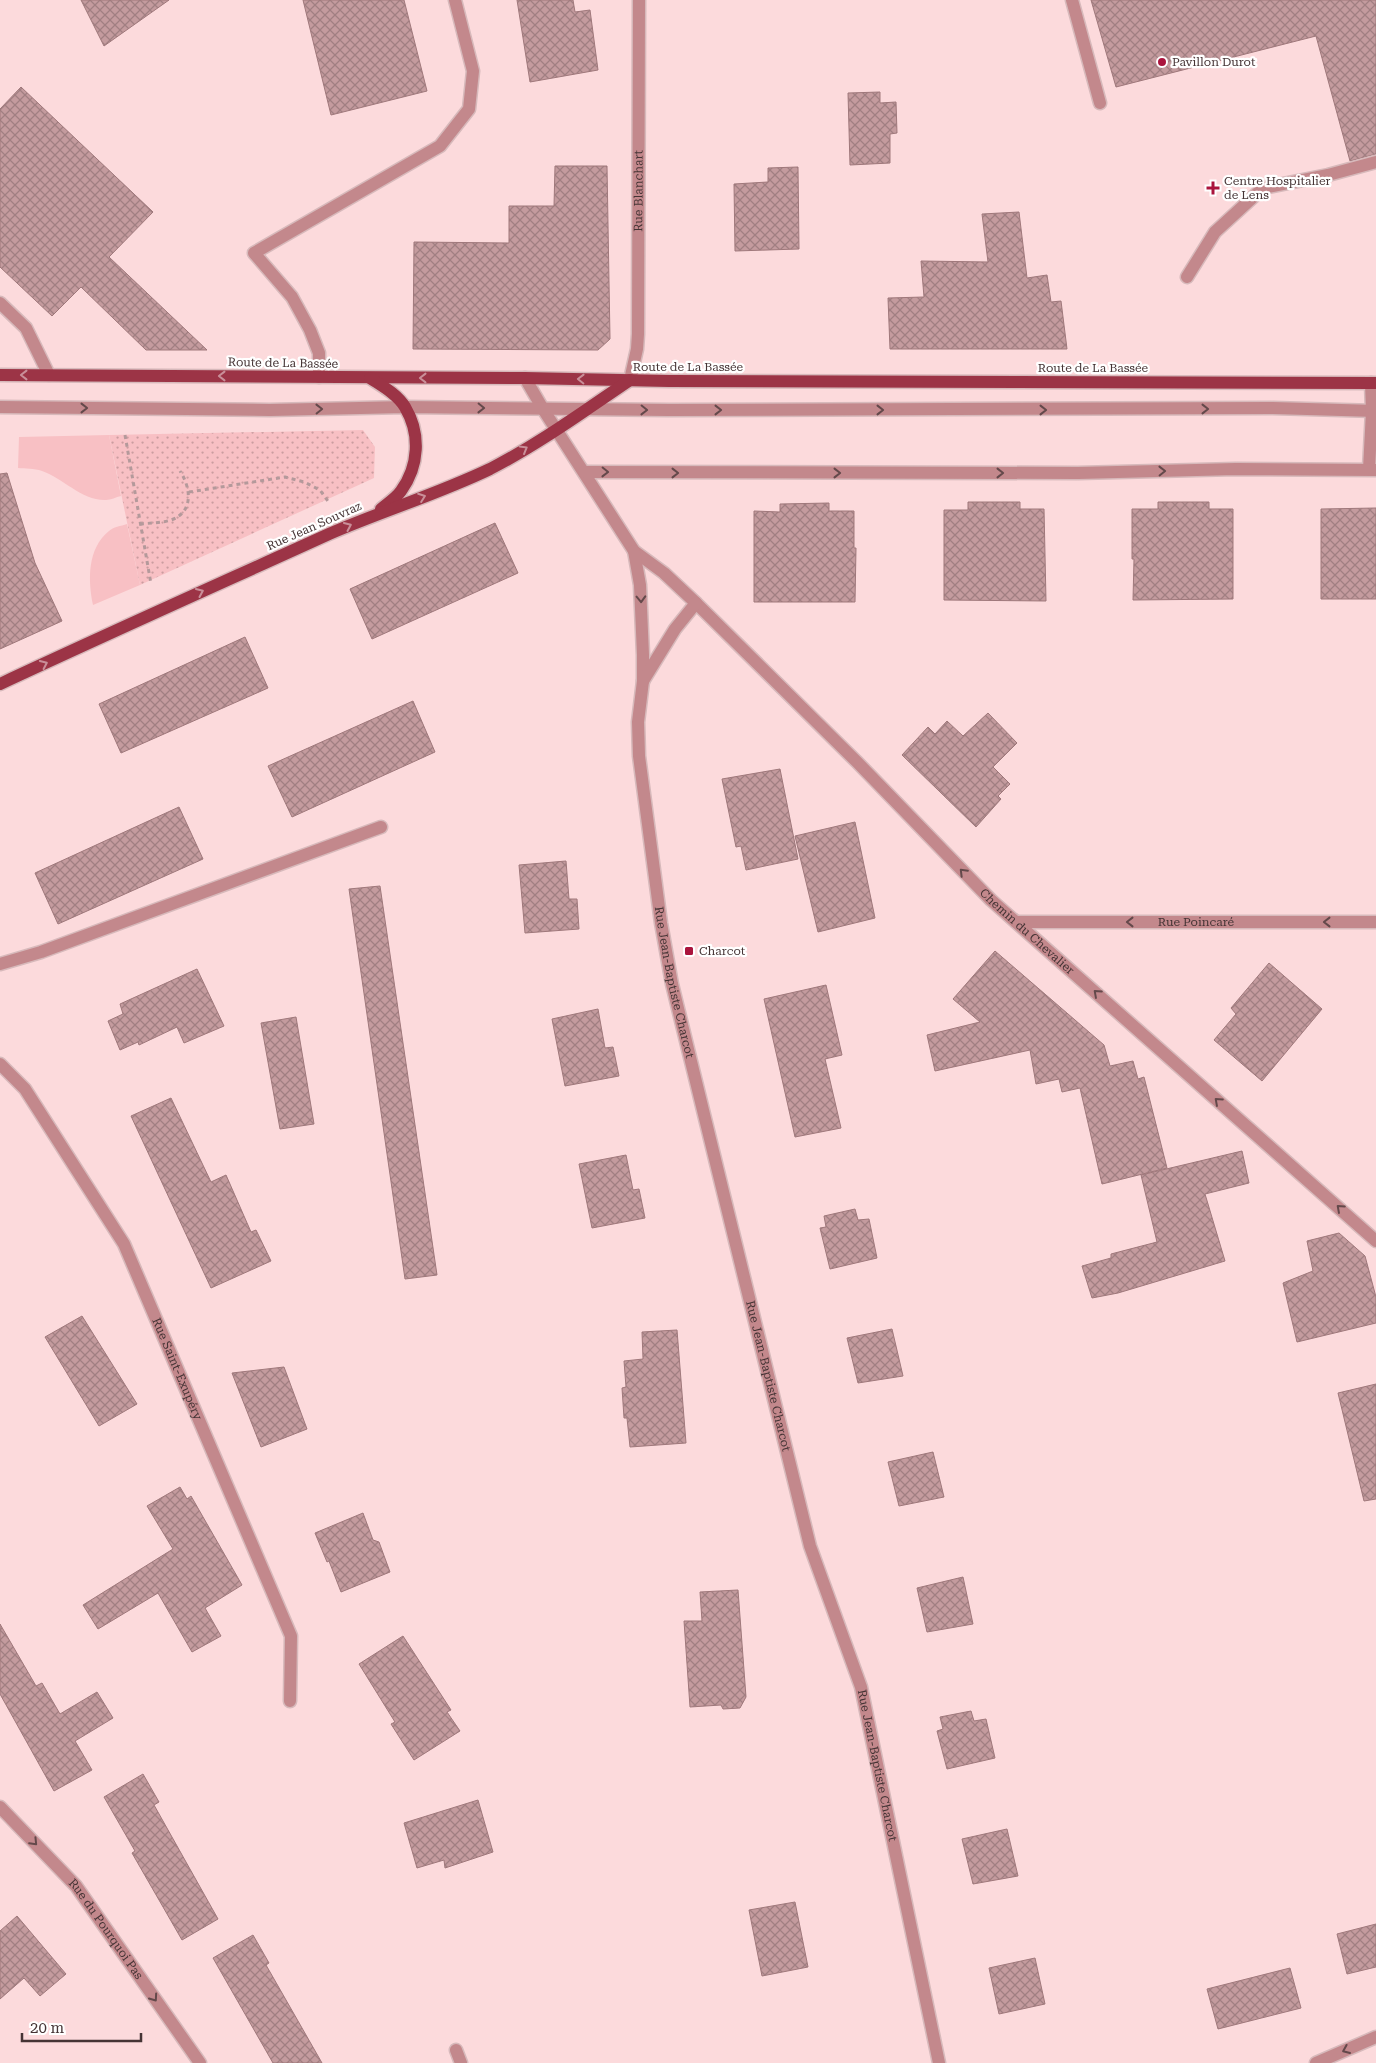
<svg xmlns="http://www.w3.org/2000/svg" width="1376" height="2063" viewBox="0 0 1376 2063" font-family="'Roboto Serif',serif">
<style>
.grass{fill:#f8c0c4}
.park{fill:url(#park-dots)}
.building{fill:url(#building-cross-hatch);stroke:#9f787b}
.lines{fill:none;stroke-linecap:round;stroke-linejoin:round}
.minor-casing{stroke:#d7b9bb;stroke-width:15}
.major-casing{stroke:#d7b9bb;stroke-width:15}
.path{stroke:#b4999b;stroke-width:3;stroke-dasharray:4 4;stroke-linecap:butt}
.minor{stroke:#c3888c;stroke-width:12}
.major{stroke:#9c3446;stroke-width:12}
.oneway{stroke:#c98f99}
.oneway2{stroke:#64494b}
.poi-dot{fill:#aa143d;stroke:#fff;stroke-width:2}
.labels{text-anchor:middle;stroke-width:4.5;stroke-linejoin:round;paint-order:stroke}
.poi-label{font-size:12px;fill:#453435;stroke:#fff;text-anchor:start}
.street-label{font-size:12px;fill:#453435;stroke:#fff}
</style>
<defs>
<pattern id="park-dots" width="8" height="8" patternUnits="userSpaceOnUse" patternTransform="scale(1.25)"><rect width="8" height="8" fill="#f8c0c4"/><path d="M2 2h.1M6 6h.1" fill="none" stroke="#cb9da0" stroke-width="1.8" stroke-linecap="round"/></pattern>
<pattern id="building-cross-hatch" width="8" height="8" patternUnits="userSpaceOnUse" patternTransform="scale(1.25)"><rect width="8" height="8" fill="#c49b9e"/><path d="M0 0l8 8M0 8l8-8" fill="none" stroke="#a17f82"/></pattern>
</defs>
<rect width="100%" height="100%" fill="#fcdadc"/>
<g class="grass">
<path d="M 109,435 L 121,496 C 116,497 111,500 106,500 C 82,501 63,478 42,471 C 34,468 25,469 18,468 L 19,437 Z"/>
<path d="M 127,524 L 140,585 L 93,605 C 88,580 87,549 109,531 C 113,527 121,526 127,524 Z"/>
</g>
<path class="park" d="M 363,430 L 375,447 L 374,478 L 140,585 L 109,435 Z"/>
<g class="building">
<path d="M 81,0 L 169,0 L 104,46 Z"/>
<path d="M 303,0 L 404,0 L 427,91 L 331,115 Z"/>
<path d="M 517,0 L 573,0 L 575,12 L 590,10 L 598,70 L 530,82 Z"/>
<path d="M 1091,0 L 1376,0 L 1376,154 L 1350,161 L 1316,36 L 1116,87 Z"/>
<path d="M 21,87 L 153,212 L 109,257 L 207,350 L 146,350 L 81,287 L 52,316 L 0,267 L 0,109 Z"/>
<path d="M 880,92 L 880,103 L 896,102 L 897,133 L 890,134 L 890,163 L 850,165 L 848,93 Z"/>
<path d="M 555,166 L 607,166 L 610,339 L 598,350 L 413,349 L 414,242 L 509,243 L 509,206 L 554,206 Z"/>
<path d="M 798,167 L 799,249 L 735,251 L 734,184 L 768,182 L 768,168 Z"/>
<path d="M 1019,212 L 1027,278 L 1047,275 L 1051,302 L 1061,301 L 1067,349 L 890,349 L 888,298 L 924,297 L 921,261 L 988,262 L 982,214 Z"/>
<path d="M 7,473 L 35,563 L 62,621 L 0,649 L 0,474 Z"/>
<path d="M 968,502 L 1020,502 L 1020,509 L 1044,509 L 1046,601 L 944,600 L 944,510 L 968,510 Z"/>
<path d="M 1158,502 L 1209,502 L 1209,509 L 1233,509 L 1233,599 L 1133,600 L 1134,559 L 1132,559 L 1132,509 L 1158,509 Z"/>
<path d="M 829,503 L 829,511 L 854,511 L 854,548 L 856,548 L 855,602 L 754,602 L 754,511 L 780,512 L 780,504 Z"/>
<path d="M 1376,508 L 1376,599 L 1321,599 L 1321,509 Z"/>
<path d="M 495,523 L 518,573 L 372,639 L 350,589 Z"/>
<path d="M 245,637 L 268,688 L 121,753 L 99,704 Z"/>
<path d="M 413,701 L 435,752 L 292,817 L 268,766 Z"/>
<path d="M 988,713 L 1017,743 L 993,767 L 1010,784 L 998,796 L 1001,799 L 976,827 L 902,755 L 928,727 L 935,734 L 947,721 L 963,736 Z"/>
<path d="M 780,769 L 798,859 L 746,870 L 741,846 L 736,847 L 722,779 Z"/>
<path d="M 179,807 L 203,859 L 58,924 L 35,873 Z"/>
<path d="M 855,822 L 875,918 L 818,932 L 795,836 Z"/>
<path d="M 566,861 L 569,899 L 577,899 L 579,929 L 525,933 L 519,865 Z"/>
<path d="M 380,886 L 437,1275 L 405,1279 L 349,889 Z"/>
<path d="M 995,951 L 1104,1045 L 1110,1066 L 1133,1061 L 1138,1079 L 1144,1077 L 1167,1168 L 1102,1184 L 1080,1088 L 1062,1092 L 1059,1079 L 1036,1084 L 1030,1050 L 935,1071 L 927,1035 L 980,1022 L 953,999 Z"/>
<path d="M 1269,963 L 1322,1009 L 1262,1081 L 1214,1040 L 1236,1014 L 1231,1008 Z"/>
<path d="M 197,969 L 224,1026 L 184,1043 L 177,1027 L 139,1045 L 138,1042 L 120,1050 L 108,1021 L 123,1014 L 120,1004 Z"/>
<path d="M 826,985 L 842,1055 L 825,1059 L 841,1128 L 795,1137 L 764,999 Z"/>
<path d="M 598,1009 L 605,1048 L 613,1047 L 619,1076 L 565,1086 L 552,1019 Z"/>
<path d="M 296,1017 L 314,1124 L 280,1129 L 261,1023 Z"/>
<path d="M 171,1098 L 211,1182 L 226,1175 L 251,1232 L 256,1230 L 271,1261 L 211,1288 L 131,1116 Z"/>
<path d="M 1242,1151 L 1249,1183 L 1205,1194 L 1225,1261 L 1118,1293 L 1092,1298 L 1082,1266 L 1111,1258 L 1111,1254 L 1157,1242 L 1141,1175 Z"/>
<path d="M 626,1155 L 633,1190 L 639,1189 L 645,1218 L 592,1228 L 579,1164 Z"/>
<path d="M 855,1209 L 858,1220 L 869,1219 L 877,1258 L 830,1269 L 820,1228 L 826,1227 L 824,1216 Z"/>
<path d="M 1339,1233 L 1365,1256 L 1376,1297 L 1376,1323 L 1297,1342 L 1283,1283 L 1313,1271 L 1307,1241 Z"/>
<path d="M 82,1316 L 137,1404 L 99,1426 L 45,1337 Z"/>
<path d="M 892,1329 L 903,1376 L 858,1383 L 847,1338 Z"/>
<path d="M 677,1330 L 686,1443 L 630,1447 L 627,1418 L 624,1418 L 622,1388 L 626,1387 L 624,1361 L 643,1359 L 642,1332 Z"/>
<path d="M 284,1367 L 307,1429 L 261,1447 L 232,1373 Z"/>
<path d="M 1376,1384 L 1376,1499 L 1364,1501 L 1338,1393 Z"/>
<path d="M 933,1452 L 944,1497 L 899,1506 L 888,1462 Z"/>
<path d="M 180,1487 L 187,1499 L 191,1496 L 242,1585 L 205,1608 L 221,1636 L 192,1652 L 158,1593 L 98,1629 L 83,1605 L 173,1549 L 147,1506 Z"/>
<path d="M 363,1513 L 373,1540 L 379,1542 L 390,1572 L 341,1592 L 329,1561 L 327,1562 L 315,1533 Z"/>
<path d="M 963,1577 L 973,1624 L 927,1632 L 917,1588 Z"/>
<path d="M 738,1590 L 746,1697 L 740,1708 L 723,1709 L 721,1705 L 690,1707 L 684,1621 L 702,1621 L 700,1592 Z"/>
<path d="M 0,1624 L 36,1686 L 42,1683 L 60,1714 L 97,1692 L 113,1718 L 75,1741 L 92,1770 L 54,1791 L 0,1694 Z"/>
<path d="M 403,1636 L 451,1710 L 447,1712 L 460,1731 L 414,1760 L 391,1724 L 395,1722 L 359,1664 Z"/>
<path d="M 971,1711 L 974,1721 L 986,1719 L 995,1758 L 947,1769 L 937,1731 L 943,1729 L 940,1717 Z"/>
<path d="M 143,1774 L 159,1802 L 154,1805 L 218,1919 L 182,1940 L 132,1853 L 135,1851 L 104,1797 Z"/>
<path d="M 478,1800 L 493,1852 L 445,1868 L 444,1860 L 417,1868 L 404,1823 Z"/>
<path d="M 1007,1829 L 1018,1876 L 973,1884 L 962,1839 Z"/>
<path d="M 795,1902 L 808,1967 L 762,1976 L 749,1910 Z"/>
<path d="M 17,1916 L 66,1974 L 40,1996 L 24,1978 L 0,1999 L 0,1931 Z"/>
<path d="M 1376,1924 L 1376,1967 L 1347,1974 L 1337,1934 Z"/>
<path d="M 253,1935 L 269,1963 L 266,1965 L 322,2063 L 273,2063 L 213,1958 Z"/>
<path d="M 1035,1958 L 1045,2004 L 999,2014 L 989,1968 Z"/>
<path d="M 1290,1968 L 1301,2008 L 1218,2029 L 1207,1989 Z"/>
</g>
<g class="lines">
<defs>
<g id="minor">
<path d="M 1072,0 L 1100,103"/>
<path d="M 1187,277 L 1215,232 L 1263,188 L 1328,175 L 1376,162"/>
<path d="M 0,303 L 26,328 L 49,375"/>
<path d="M 319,377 L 319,353 L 310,330 L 292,297 L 254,253 L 440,146 L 469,109 L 473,71 L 455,0"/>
<path id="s1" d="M 525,378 L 543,409 L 634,551 L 664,573 L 696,603 L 857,762 L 991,900 L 1376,1241"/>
<path id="s2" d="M 630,380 L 637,349 L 638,334 L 639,0"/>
<path d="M 0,407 L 270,410 L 405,407 L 669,410 L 1273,408 L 1376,411"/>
<path d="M 1369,469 L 1372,411 L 1371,383"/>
<path d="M 584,472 L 1078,473 L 1236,469 L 1376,470"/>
<path id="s3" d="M 634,551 L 640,585 L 643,655 L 643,681 L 638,722 L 639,756 L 661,923 L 672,984 L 810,1546 L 861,1687 L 939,2063"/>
<path d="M 643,681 L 675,629 L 696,603"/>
<path id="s4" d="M 1016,922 L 1376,922"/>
<path d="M 0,964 L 41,952 L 381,827"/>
<path id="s5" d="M 0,1064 L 25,1089 L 124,1244 L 291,1636 L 290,1701"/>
<path id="s6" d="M 0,1807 L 76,1886 L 200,2063"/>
<path d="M 456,2050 L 461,2063"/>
<path d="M 1316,2063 L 1376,2037"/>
</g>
<g id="major">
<path d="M 0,375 L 525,378 L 669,381 L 1376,383"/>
<path d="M 370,378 C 382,386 397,394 405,407 C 421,434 419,466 401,491 C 396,498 388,503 381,509"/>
<path d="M 0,684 C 109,633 219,584 329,534 C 382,511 438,494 490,469 C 539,444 584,411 630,380"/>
</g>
</defs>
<use href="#minor" class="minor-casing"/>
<use href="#major" class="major-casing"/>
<g class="path">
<path d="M 125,435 L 151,584"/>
<path d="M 189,492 L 285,477 L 304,482 L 320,490 L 330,504"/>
<path d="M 140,524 C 150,523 162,523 171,520 C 194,512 191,488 180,471"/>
</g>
<use href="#minor" class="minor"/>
<use href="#major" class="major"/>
</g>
<defs><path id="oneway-chevron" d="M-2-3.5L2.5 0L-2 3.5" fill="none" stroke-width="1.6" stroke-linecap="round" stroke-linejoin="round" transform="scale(1.25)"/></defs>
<g class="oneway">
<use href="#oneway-chevron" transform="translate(24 375) rotate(-180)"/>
<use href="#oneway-chevron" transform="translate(222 376) rotate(-180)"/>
<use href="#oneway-chevron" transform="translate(423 378) rotate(-180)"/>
<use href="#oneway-chevron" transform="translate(581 379) rotate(-179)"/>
<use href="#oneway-chevron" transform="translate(524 449) rotate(-30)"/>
<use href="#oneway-chevron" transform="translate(422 497) rotate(-20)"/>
<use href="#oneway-chevron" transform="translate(348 526) rotate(-24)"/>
<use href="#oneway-chevron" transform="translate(200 592) rotate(-24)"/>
<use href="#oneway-chevron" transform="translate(44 664) rotate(-25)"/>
</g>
<g class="oneway2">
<use href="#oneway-chevron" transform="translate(84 408)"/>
<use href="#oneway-chevron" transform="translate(481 408) rotate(1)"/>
<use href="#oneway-chevron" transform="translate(319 409) rotate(-1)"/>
<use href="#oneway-chevron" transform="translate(1205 409)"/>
<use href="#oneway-chevron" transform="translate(644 410) rotate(1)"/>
<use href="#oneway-chevron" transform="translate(718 410)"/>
<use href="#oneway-chevron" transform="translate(880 410)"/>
<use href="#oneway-chevron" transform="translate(1043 410)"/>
<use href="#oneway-chevron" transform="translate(1162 471) rotate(-1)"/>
<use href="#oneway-chevron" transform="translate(605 472) rotate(1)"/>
<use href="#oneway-chevron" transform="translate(675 473)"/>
<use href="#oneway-chevron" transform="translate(837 473)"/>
<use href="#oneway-chevron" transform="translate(1000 473)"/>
<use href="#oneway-chevron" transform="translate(641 599) rotate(88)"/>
<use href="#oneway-chevron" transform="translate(963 872) rotate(-135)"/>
<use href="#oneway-chevron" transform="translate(1130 922) rotate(-180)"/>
<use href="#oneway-chevron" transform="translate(1327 922) rotate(-180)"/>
<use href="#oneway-chevron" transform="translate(1097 993) rotate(-138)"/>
<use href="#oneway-chevron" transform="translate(1218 1101) rotate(-138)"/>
<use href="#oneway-chevron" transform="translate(1340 1208) rotate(-138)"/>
<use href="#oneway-chevron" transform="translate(34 1842) rotate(46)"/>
<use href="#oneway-chevron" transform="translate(154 1998) rotate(55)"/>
<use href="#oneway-chevron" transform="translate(1346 2050) rotate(157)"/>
</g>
<g class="poi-dot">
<circle cx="1162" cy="62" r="5"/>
<path d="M1210.5 180.5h5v5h5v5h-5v5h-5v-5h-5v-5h5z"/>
<rect x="684" y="946" width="10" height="10" rx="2.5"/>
</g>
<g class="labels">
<g class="poi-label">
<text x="1172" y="66">Pavillon Durot</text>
<text x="1224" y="185">Centre Hospitalier<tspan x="1224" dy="14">de Lens</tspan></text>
<text x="699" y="955">Charcot</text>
</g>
<g class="street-label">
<text dy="4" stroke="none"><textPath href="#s2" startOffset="190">Rue Blanchart</textPath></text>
<text transform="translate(283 363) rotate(1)" y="4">Route de La Bassée</text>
<text x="688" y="371">Route de La Bassée</text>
<text x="1093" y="372">Route de La Bassée</text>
<text transform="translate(314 526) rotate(-24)" y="4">Rue Jean Souvraz</text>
<text dy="4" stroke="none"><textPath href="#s4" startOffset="180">Rue Poincaré</textPath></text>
<text dy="4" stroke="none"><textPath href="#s1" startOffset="752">Chemin du Chevalier</textPath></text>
<text dy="4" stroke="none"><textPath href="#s3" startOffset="435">Rue Jean-Baptiste Charcot</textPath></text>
<text dy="4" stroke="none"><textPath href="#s5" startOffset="355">Rue Saint-Exupéry</textPath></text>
<text dy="4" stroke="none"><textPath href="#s3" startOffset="840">Rue Jean-Baptiste Charcot</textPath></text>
<text dy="4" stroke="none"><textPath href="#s3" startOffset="1245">Rue Jean-Baptiste Charcot</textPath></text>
<text dy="4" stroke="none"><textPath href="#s6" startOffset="162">Rue du Pourquoi Pas</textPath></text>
</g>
</g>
<path d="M22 2033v8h119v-8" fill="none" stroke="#453435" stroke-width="2.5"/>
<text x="30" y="2033" font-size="15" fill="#453435" stroke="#ffffff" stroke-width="4" paint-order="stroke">20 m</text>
</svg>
